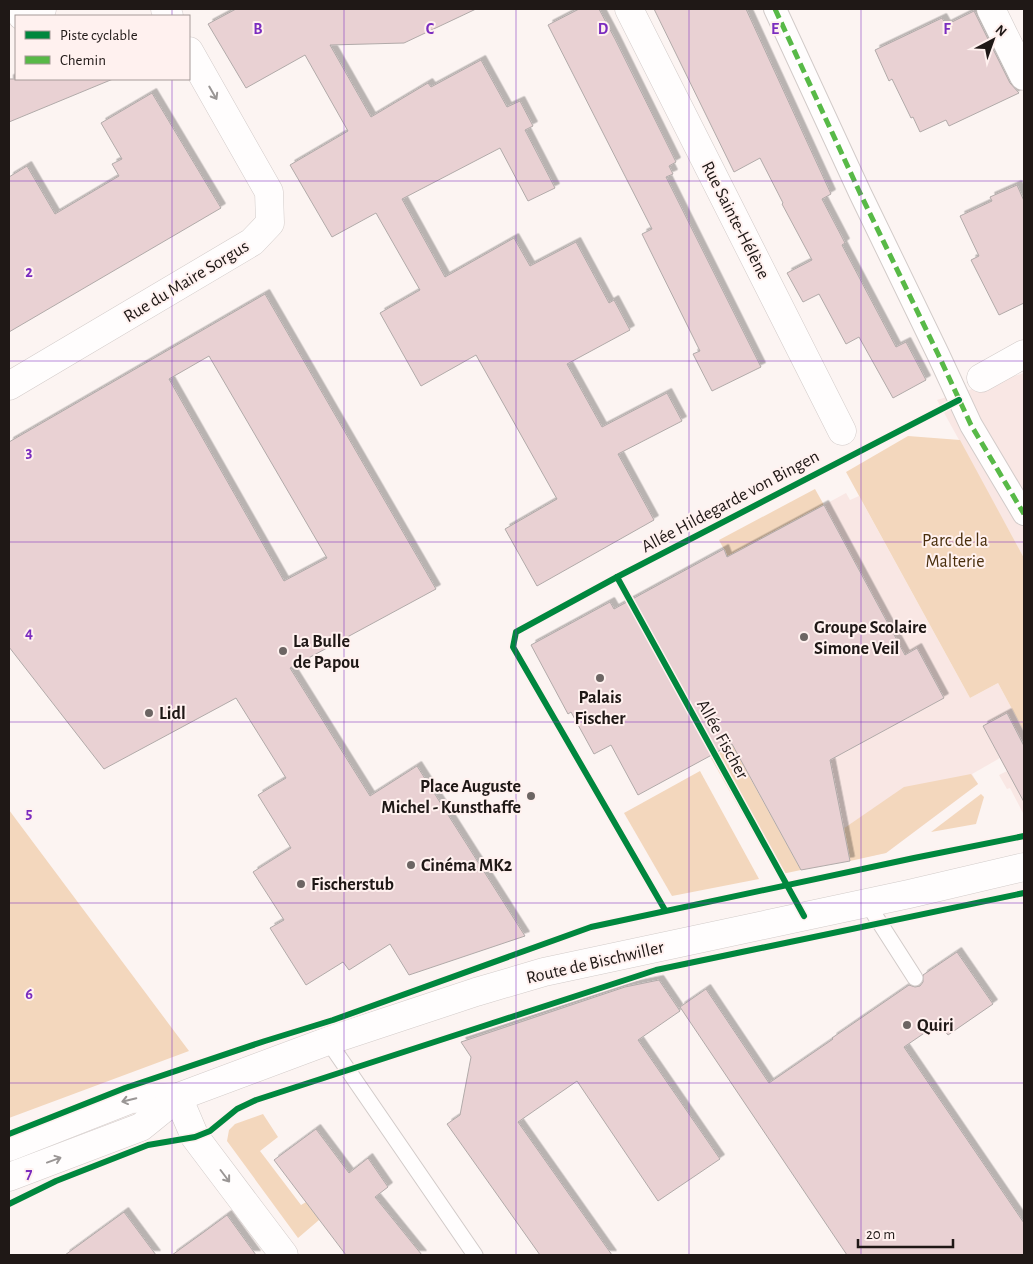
<svg xmlns="http://www.w3.org/2000/svg" width="1033" height="1264" viewBox="0 0 1033 1264" font-family="'Alegreya Sans',sans-serif">
<style>
.built{fill:#f9e7e4}
.green{fill:#f3d7bd}
.building{fill:#e9d1d3;stroke:#b1aaa9;fill-rule:evenodd;filter:url(#shadow)}
.lines{fill:none;stroke-linecap:round;stroke-linejoin:round}
.service-casing{stroke:#d2cbc9;stroke-width:17}
.pedestrian-casing{stroke:#d2cbc9;stroke-width:24}
.minor-casing{stroke:#d2cbc9;stroke-width:29}
.secondary-casing{stroke:#d2cbc9;stroke-width:29}
.service{stroke:#fffdfd;stroke-width:15}
.pedestrian{stroke:#fffdfd;stroke-width:22}
.minor{stroke:#fffdfd;stroke-width:28}
.secondary{stroke:#fffdfd;stroke-width:28}
.quiet{stroke:#58b947;stroke-width:5;stroke-dasharray:10 5;stroke-linecap:butt}
.cycleway-casing{stroke:#fff1ef;stroke-width:9}
.cycleway{stroke:#00873e;stroke-width:6}
.oneway{stroke:#9a9695}
.grid{fill:none;stroke:#7b2cbf;stroke-width:1;stroke-opacity:0.55}
.poi-dot{fill:#6c6563;stroke:#fff1ef;stroke-width:2}
.labels{text-anchor:middle;stroke-width:4;stroke-linejoin:round;paint-order:stroke}
.street-label{font-size:18px;fill:#1f1816;stroke:#fff1ef}
.park-label{font-size:18px;fill:#482d0b;stroke:#fff1ef}
.poi-label{font-size:18px;font-weight:bold;fill:#1f1816;stroke:#fff1ef;text-anchor:start}
.grid-label{font-size:16px;text-anchor:middle;font-weight:bold;fill:#7b2cbf;stroke:#fff1ef;stroke-width:4;stroke-linejoin:round;paint-order:stroke}
</style>
<defs>
<filter id="shadow"><feDropShadow dx="4.5" dy="-4.5" stdDeviation="0" flood-color="#0004"/></filter>
</defs>
<rect width="100%" height="100%" fill="#fcf4f2"/>
<g class="built">
<path d="M 1024,373 L 1024,558 L 937,400 Z"/>
<path d="M 846,493 L 850,500 L 859,496 L 970,698 L 998,683 L 1024,731 L 1024,815 L 1010,788 L 1007,789 L 999,775 L 1007,771 L 1000,758 L 972,774 L 978,784 L 886,853 L 801,870 L 646,591 L 724,549 L 728,557 Z"/>
</g>
<g class="green">
<path d="M 908,436 L 960,440 L 1024,558 L 1024,731 L 998,683 L 970,698 L 846,472 Z"/>
<path d="M 815,489 L 824,505 L 728,557 L 719,540 Z"/>
<path d="M 732,745 L 801,870 L 777,875 L 711,758 Z"/>
<path d="M 700,771 L 759,879 L 672,896 L 624,813 Z"/>
<path d="M 971,774 L 978,784 L 886,853 L 850,861 L 843,829 L 904,787 Z"/>
<path d="M 981,794 L 984,797 L 976,824 L 931,832 Z"/>
<path d="M 9,810 L 189,1051 L 9,1118 Z"/>
<path d="M 263,1114 L 278,1137 L 260,1151 L 301,1205 L 313,1198 L 326,1214 L 298,1238 L 227,1141 L 229,1130 L 235,1124 Z"/>
</g>
<g class="building">
<path d="M 236,9 L 476,9 L 404,43 L 330,45 L 371,117 L 428,83 L 431,87 L 481,60 L 507,107 L 520,101 L 533,126 L 525,130 L 555,188 L 528,201 L 500,148 L 402,199 L 445,277 L 514,238 L 530,266 L 576,242 L 609,303 L 614,300 L 630,330 L 567,364 L 602,427 L 667,393 L 682,421 L 618,454 L 654,520 L 537,586 L 505,529 L 557,499 L 476,355 L 421,386 L 380,313 L 420,290 L 376,213 L 332,237 L 290,165 L 348,131 L 305,55 L 246,88 L 208,24 Z"/>
<path d="M 579,9 L 599,9 L 615,39 L 676,162 L 669,166 L 673,174 L 666,177 L 761,367 L 712,391 L 693,354 L 700,351 L 642,234 L 652,229 L 548,25 Z"/>
<path d="M 654,9 L 746,9 L 831,194 L 822,199 L 845,243 L 842,245 L 896,347 L 906,342 L 926,380 L 893,398 L 859,337 L 846,344 L 819,294 L 803,302 L 787,273 L 812,260 L 782,204 L 783,203 L 760,158 L 734,172 Z"/>
<path d="M 974,11 L 1010,83 L 1019,93 L 949,126 L 946,120 L 920,132 L 913,117 L 911,118 L 892,79 L 889,81 L 875,50 L 942,18 L 946,25 Z"/>
<path d="M 9,79 L 113,79 L 9,122 Z"/>
<path d="M 152,93 L 221,208 L 9,332 L 9,177 L 27,166 L 55,214 L 119,176 L 112,164 L 122,159 L 101,123 Z"/>
<path d="M 1017,185 L 1024,201 L 1024,303 L 999,315 L 971,260 L 979,256 L 960,216 L 992,201 L 990,197 Z"/>
<path d="M 265,294 L 436,589 L 290,668 L 370,796 L 417,766 L 525,936 L 409,975 L 390,944 L 349,970 L 343,962 L 306,985 L 270,928 L 284,920 L 253,872 L 291,848 L 258,795 L 286,778 L 236,698 L 104,769 L 9,647 L 9,442 ZM 209,356 L 327,558 L 284,581 L 169,379 Z"/>
<path d="M 824,505 L 905,655 L 917,648 L 944,698 L 830,760 L 850,861 L 801,870 L 732,744 L 638,795 L 611,745 L 594,754 L 571,712 L 568,714 L 531,645 L 610,602 L 614,609 L 724,549 L 727,557 Z"/>
<path d="M 1007,713 L 1024,746 L 1024,802 L 983,726 Z"/>
<path d="M 957,952 L 993,1004 L 948,1035 L 939,1023 L 904,1047 L 1024,1223 L 1024,1255 L 847,1255 L 680,1007 L 706,989 L 769,1083 L 833,1039 L 832,1038 L 909,985 L 915,987 L 920,986 L 923,982 L 923,975 Z"/>
<path d="M 659,980 L 680,1011 L 638,1040 L 720,1159 L 658,1201 L 577,1081 L 518,1122 L 612,1255 L 540,1255 L 447,1124 L 460,1115 L 471,1057 L 461,1042 L 625,987 Z"/>
<path d="M 316,1129 L 349,1173 L 368,1158 L 388,1187 L 375,1197 L 422,1255 L 346,1255 L 274,1160 Z"/>
<path d="M 124,1212 L 156,1255 L 65,1255 Z"/>
<path d="M 227,1215 L 256,1255 L 172,1255 L 204,1232 Z"/>
</g>
<g class="lines">
<defs>
<g id="service">
<path d="M 867,903 L 915,978"/>
<path d="M 328,1041 L 475,1255"/>
</g>
<path id="pedestrian" d="M 775,9 L 860,193 L 938,354 L 971,425 L 1024,514"/>
<g id="minor">
<path d="M 165,9 L 169,16"/>
<path d="M 629,9 L 842,431"/>
<path d="M 991,9 L 1024,76"/>
<path d="M 22,16 L 42,9"/>
<path d="M 981,378 L 1024,354"/>
<path d="M 9,386 L 252,242 L 270,223 L 269,192 L 189,51"/>
<path d="M 178,1097 L 195,1137 L 284,1255"/>
</g>
<g id="secondary">
<path d="M 9,1147 L 131,1099 L 178,1097 L 328,1041 L 476,992 L 544,972 L 909,894 L 1024,867"/>
<path d="M 9,1177 L 141,1127 L 178,1097"/>
</g>
</defs>
<use href="#service" class="service-casing"/>
<use href="#pedestrian" class="pedestrian-casing"/>
<use href="#minor" class="minor-casing"/>
<use href="#secondary" class="secondary-casing"/>
<use href="#service" class="service"/>
<use href="#pedestrian" class="pedestrian"/>
<use href="#minor" class="minor"/>
<use href="#secondary" class="secondary"/>
<path class="quiet" d="M 775,9 L 860,193 L 938,354 L 971,425 L 1024,514"/>
<defs>
<g id="cycleway">
<path d="M 617,577 L 804,916"/>
<path d="M 665,910 L 513,647 L 516,632 L 617,577 L 959,400"/>
<path d="M 9,1134 L 125,1088 L 265,1041 L 333,1020 L 591,927 L 914,858 L 1024,836"/>
<path d="M 9,1204 L 56,1181 L 148,1145 L 195,1137 L 210,1131 L 237,1109 L 256,1100 L 656,970 L 1024,893"/>
</g>
</defs>
<use href="#cycleway" class="cycleway-casing"/>
<use href="#cycleway" class="cycleway"/>
</g>
<defs><path id="oneway-shaft" d="M-6 0H5M1.5-3L5.5 0L1.5 3" fill="none" stroke-width="1.6" stroke-linecap="round" stroke-linejoin="round" transform="scale(1.25)"/></defs>
<g class="oneway">
<use href="#oneway-shaft" transform="translate(213 93) rotate(60)"/>
<use href="#oneway-shaft" transform="translate(129 1100) rotate(167)"/>
<use href="#oneway-shaft" transform="translate(54 1160) rotate(-20)"/>
<use href="#oneway-shaft" transform="translate(225 1176) rotate(53)"/>
</g>
<path class="grid" d="M 172,9 L 172,16M 344,9 L 344,1255M 516,9 L 516,1255M 689,9 L 689,1255M 861,9 L 861,1255M 172,79 L 172,1255M 9,181 L 1024,181M 9,361 L 1024,361M 9,542 L 1024,542M 9,722 L 1024,722M 9,903 L 1024,903M 9,1083 L 1024,1083"/>
<g class="poi-dot">
<circle cx="804" cy="637" r="5"/>
<circle cx="283" cy="651" r="5"/>
<circle cx="600" cy="678" r="5"/>
<circle cx="149" cy="713" r="5"/>
<circle cx="531" cy="796" r="5"/>
<circle cx="411" cy="865" r="5"/>
<circle cx="301" cy="884" r="5"/>
<circle cx="907" cy="1025" r="5"/>
</g>
<g class="labels">
<g class="street-label">
<text transform="translate(736 220) rotate(63)" y="6">Rue Sainte-Hélène</text>
<text transform="translate(186 281) rotate(-31)" y="6">Rue du Maire Sorgus</text>
<text transform="translate(730 501) rotate(-28)" y="6">Allée Hildegarde von Bingen</text>
<text transform="translate(723 739) rotate(61)" y="6">Allée Fischer</text>
<text transform="translate(595 962) rotate(-13)" y="6">Route de Bischwiller</text>
</g>
<g class="park-label">
<text x="955" y="546">Parc de la<tspan x="955" dy="21">Malterie</tspan></text>
</g>
<g class="poi-label">
<text x="814" y="633">Groupe Scolaire<tspan x="814" dy="21">Simone Veil</tspan></text>
<text x="293" y="647">La Bulle<tspan x="293" dy="21">de Papou</tspan></text>
<text x="600" y="703" text-anchor="middle">Palais<tspan x="600" dy="21">Fischer</tspan></text>
<text x="159" y="719">Lidl</text>
<text x="521" y="792" text-anchor="end">Place Auguste<tspan x="521" dy="21">Michel - Kunsthaffe</tspan></text>
<text x="421" y="871">Cinéma MK2</text>
<text x="311" y="890">Fischerstub</text>
<text x="917" y="1031">Quiri</text>
</g>
</g>
<g class="grid-label">
<text x="258" y="34">B</text>
<text x="430" y="34">C</text>
<text x="603" y="34">D</text>
<text x="775" y="34">E</text>
<text x="947" y="34">F</text>
<text x="29" y="277">2</text>
<text x="29" y="457">3</text>
<text x="29" y="638">4</text>
<text x="29" y="818">5</text>
<text x="29" y="999">6</text>
<text x="29" y="1179">7</text>
</g>
<rect width="1033" height="1264" fill="none" stroke="#1f1816" stroke-width="20"/>
<rect x="15" y="15" width="175" height="65" fill="#fff1ef" stroke="#a59a98"/>
<rect x="25" y="31" width="25" height="8" fill="#00873e" stroke="#a59a98"/>
<text x="60" y="40" font-size="15" fill="#1f1816">Piste cyclable</text>
<rect x="25" y="56" width="25" height="8" fill="#58b947" stroke="#a59a98"/>
<text x="60" y="65" font-size="15" fill="#1f1816">Chemin</text>
<g transform="translate(993 40) rotate(41)" stroke="#fff1ef" stroke-width="4" paint-order="stroke">
<path d="M0-4L9 19L0 12L-9 19Z" fill="#1f1816"/>
<text y="-8" font-size="14" font-weight="bold" text-anchor="middle" fill="#1f1816">N</text>
</g>
<path d="M858 1239v8h95v-8" fill="none" stroke="#1f1816" stroke-width="2.5"/>
<text x="866" y="1239" font-size="15" fill="#1f1816" stroke="#fff1ef" stroke-width="4" paint-order="stroke">20 m</text>
</svg>
